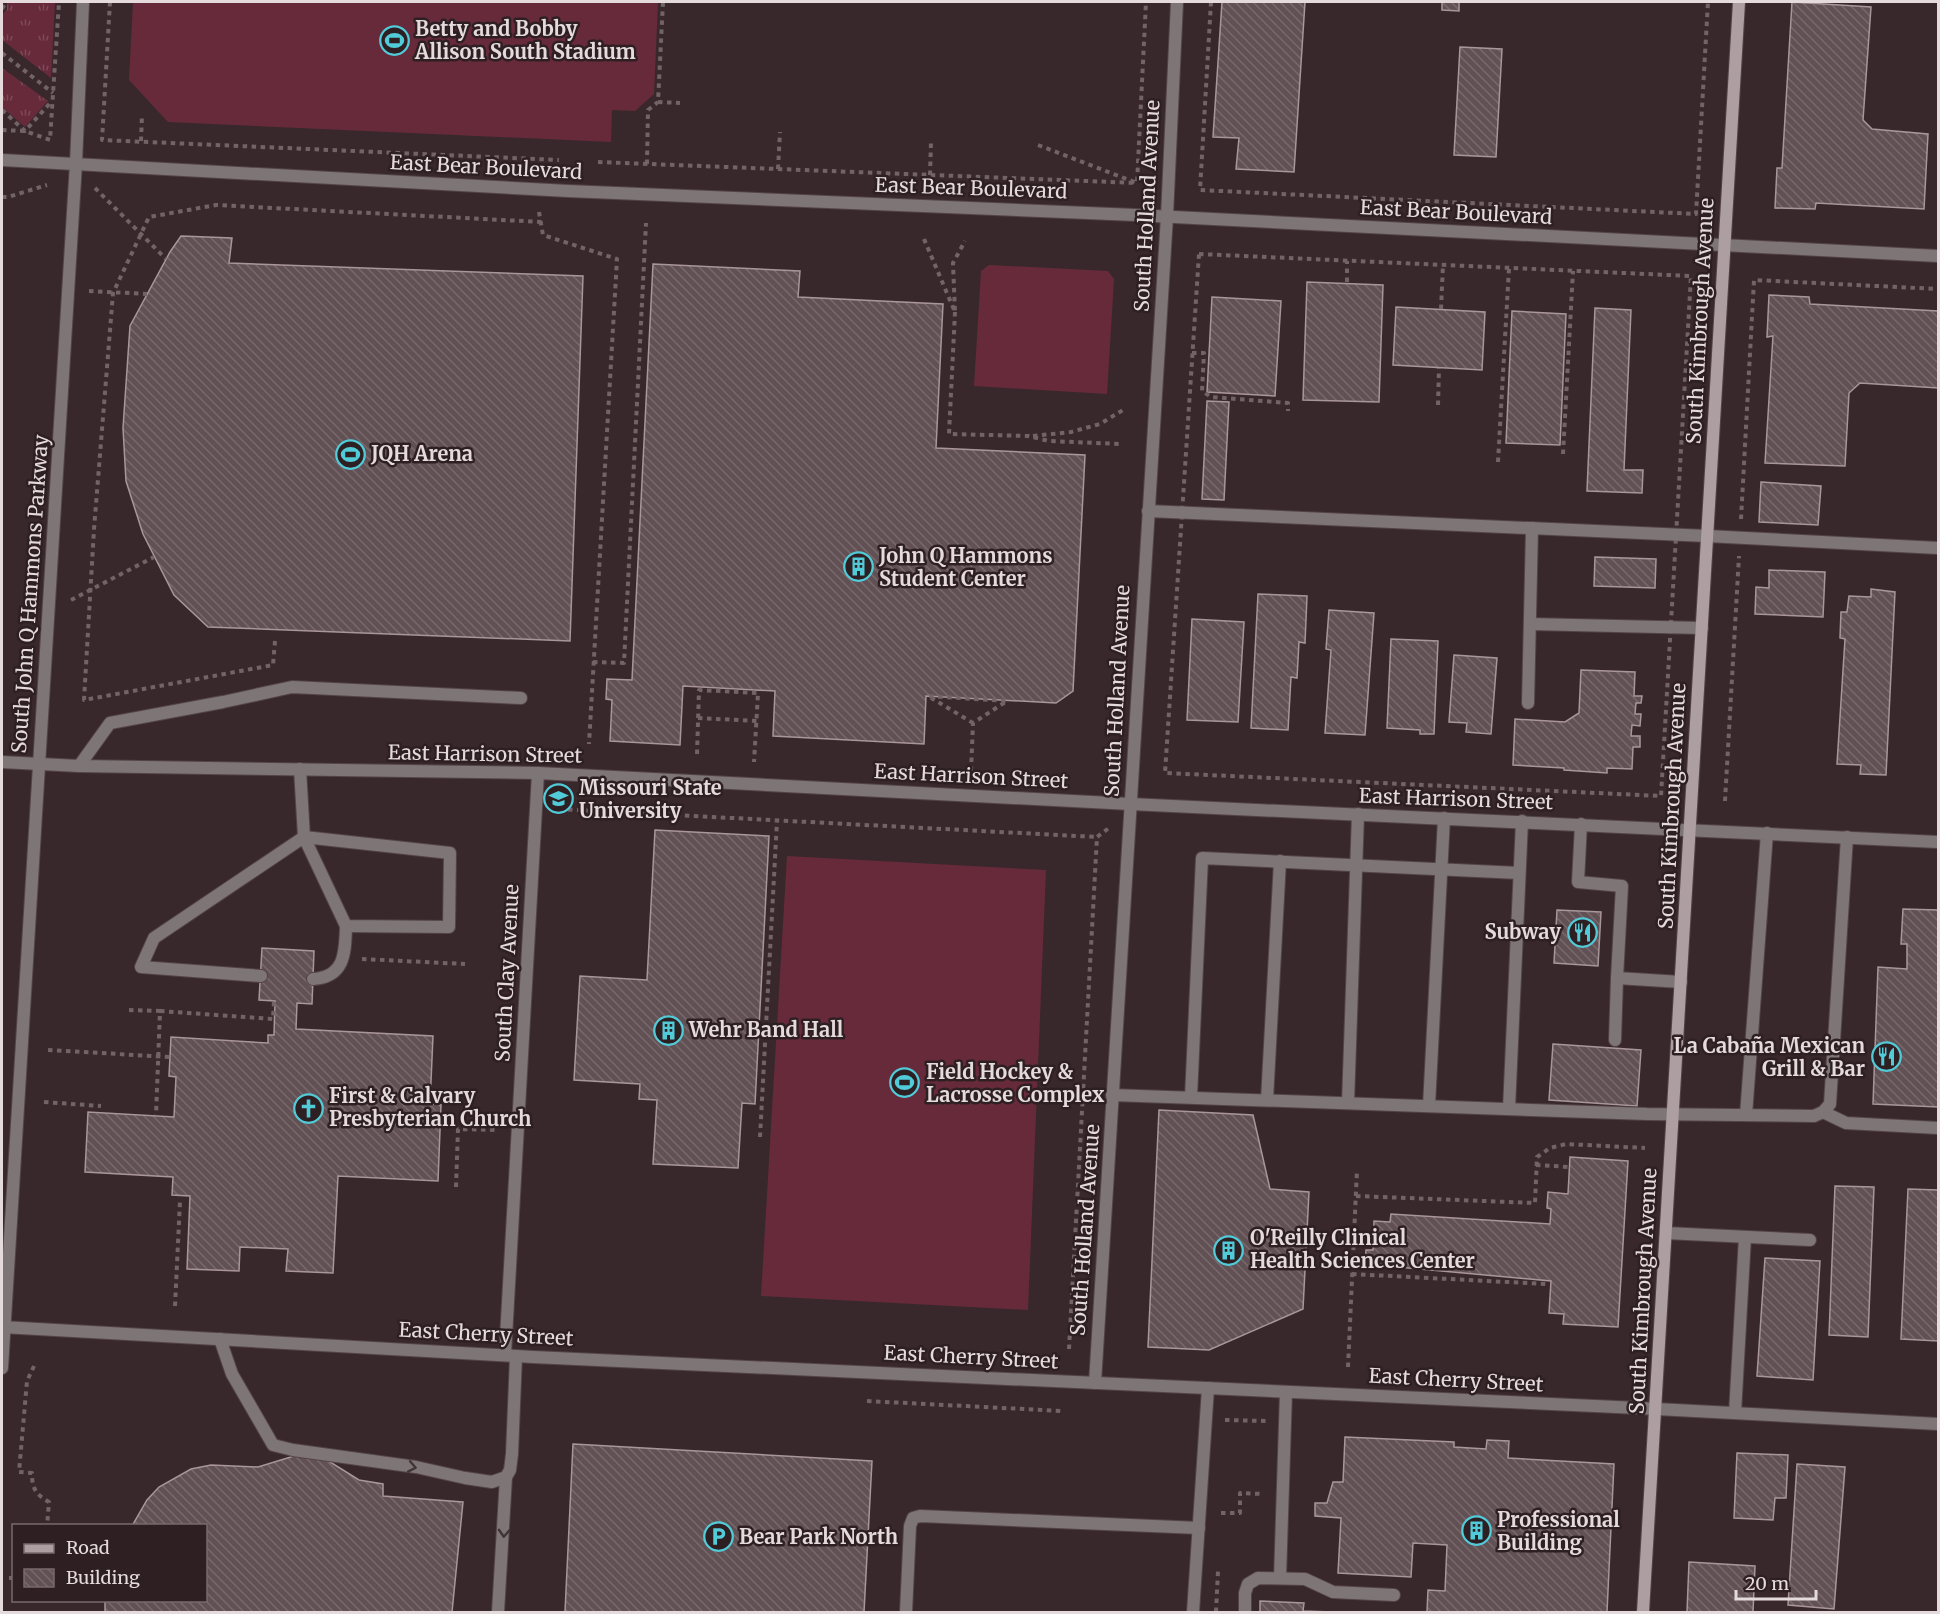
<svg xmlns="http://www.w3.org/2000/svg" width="1940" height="1614" viewBox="0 0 1940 1614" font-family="Merriweather,serif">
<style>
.grass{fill:url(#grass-tufts)}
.pitch{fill:#672a3b}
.building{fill:url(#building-back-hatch);stroke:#a9969a;stroke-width:1.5}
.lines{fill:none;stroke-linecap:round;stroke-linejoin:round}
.service-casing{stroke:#544448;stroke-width:14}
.minor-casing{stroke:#544448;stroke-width:14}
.tertiary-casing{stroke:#544448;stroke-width:14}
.secondary-casing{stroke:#544448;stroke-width:14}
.path{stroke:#726367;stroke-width:4;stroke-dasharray:4.5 4.5;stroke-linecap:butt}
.service{stroke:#7e7577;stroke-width:12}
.minor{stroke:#7e7577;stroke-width:12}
.tertiary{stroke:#7e7577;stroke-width:12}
.secondary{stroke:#ac9ea1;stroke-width:12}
.oneway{stroke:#413437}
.labels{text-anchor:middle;stroke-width:5;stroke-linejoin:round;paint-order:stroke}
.poi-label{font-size:20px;font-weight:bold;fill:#e5dadc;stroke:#2d1f22;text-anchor:start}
.street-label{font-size:20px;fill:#e5dadc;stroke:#2d1f22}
</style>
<defs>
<pattern id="grass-tufts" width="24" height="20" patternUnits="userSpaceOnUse" patternTransform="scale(1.5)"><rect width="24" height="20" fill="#672a3b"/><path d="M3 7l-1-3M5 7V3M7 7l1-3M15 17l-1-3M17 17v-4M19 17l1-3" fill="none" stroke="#7d4857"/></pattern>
<pattern id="building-back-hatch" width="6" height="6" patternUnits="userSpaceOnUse" patternTransform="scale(1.5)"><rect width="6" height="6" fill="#615054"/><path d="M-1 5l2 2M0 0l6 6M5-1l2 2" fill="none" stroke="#78696c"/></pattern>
</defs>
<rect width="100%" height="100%" fill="#38282c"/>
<g class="grass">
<path d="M 7,2 L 55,2 L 51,78 L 2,40 L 2,15 L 7,9 Z"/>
<path d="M 2,68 L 48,101 L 25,127 L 2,107 Z"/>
</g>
<g class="pitch">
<path d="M 133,2 L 658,2 L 654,94 L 635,111 L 612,110 L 611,142 L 168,122 L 129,80 Z"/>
<path d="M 989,265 L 1108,271 L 1114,279 L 1107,394 L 974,386 L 981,271 Z"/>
<path d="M 787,856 L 1046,870 L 1028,1310 L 761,1296 Z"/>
</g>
<g class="building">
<path d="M 1222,2 L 1305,2 L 1294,172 L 1236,169 L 1239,138 L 1213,137 Z"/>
<path d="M 1442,2 L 1459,2 L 1459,11 L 1442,10 Z"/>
<path d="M 1792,2 L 1871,7 L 1863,120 L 1872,129 L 1928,134 L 1924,209 L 1816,203 L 1815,209 L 1775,208 L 1777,168 L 1782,168 Z"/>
<path d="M 1460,47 L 1502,49 L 1496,157 L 1454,155 Z"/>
<path d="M 181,236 L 232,238 L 229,263 L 583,276 L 570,641 L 208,627 L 174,595 L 143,534 L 126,481 L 123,428 L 130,326 L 170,252 Z"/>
<path d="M 653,264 L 800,271 L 798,297 L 943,304 L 936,448 L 1085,455 L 1073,691 L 1056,703 L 926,696 L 924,744 L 773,736 L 775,691 L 683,686 L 680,745 L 610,741 L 612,700 L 606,699 L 607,679 L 632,680 Z"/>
<path d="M 1307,282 L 1383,285 L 1379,402 L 1303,400 Z"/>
<path d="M 1769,295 L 1809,297 L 1810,304 L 1938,311 L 1938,388 L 1860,383 L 1849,393 L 1845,466 L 1765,463 L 1773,336 L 1767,337 Z"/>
<path d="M 1212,297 L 1281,301 L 1275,396 L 1207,392 Z"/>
<path d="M 1396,307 L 1485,312 L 1482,370 L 1393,365 Z"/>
<path d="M 1595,308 L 1631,310 L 1624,470 L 1643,470 L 1642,493 L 1587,491 Z"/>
<path d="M 1512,311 L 1566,314 L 1560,445 L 1506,443 Z"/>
<path d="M 1207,401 L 1229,402 L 1224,500 L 1202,499 Z"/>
<path d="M 1761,482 L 1821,486 L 1818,525 L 1759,522 Z"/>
<path d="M 1595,557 L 1656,559 L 1655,588 L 1594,586 Z"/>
<path d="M 1769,570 L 1825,572 L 1823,617 L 1755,614 L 1756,587 L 1769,588 Z"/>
<path d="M 1871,589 L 1895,592 L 1886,775 L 1860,774 L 1861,765 L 1837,764 L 1845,639 L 1840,638 L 1841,612 L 1847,612 L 1849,596 L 1871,597 Z"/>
<path d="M 1258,594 L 1307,596 L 1305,643 L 1299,642 L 1297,678 L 1291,677 L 1288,730 L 1251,728 Z"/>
<path d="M 1329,610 L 1374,613 L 1365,735 L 1325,733 L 1331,650 L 1326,649 Z"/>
<path d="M 1192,619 L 1244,622 L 1238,722 L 1187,720 Z"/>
<path d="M 1391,639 L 1438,641 L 1434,734 L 1420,734 L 1420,730 L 1387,728 Z"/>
<path d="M 1454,655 L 1497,658 L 1491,734 L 1466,732 L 1467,723 L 1449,722 Z"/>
<path d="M 1581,670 L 1635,672 L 1634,696 L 1642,696 L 1641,703 L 1636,703 L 1635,714 L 1641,714 L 1640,726 L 1632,725 L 1631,736 L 1640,736 L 1640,747 L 1633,747 L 1632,769 L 1607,768 L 1607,773 L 1564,770 L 1564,768 L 1513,765 L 1515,719 L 1565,722 L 1579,713 Z"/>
<path d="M 655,830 L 769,836 L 755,1104 L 742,1103 L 738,1168 L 653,1164 L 657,1100 L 639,1099 L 640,1084 L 574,1080 L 580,976 L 647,980 Z"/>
<path d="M 1903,909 L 1938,910 L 1938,1107 L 1873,1104 L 1878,967 L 1907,969 L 1907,944 L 1901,944 Z"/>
<path d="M 1557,910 L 1601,912 L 1598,966 L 1554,963 Z"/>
<path d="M 262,948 L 314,951 L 312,1004 L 297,1003 L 296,1029 L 433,1036 L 430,1104 L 441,1105 L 438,1181 L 338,1176 L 333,1273 L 286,1271 L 288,1249 L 240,1247 L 239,1271 L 187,1269 L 190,1196 L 172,1195 L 173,1177 L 85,1172 L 88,1112 L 174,1117 L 176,1077 L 169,1076 L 171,1037 L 268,1043 L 268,1035 L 274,1035 L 275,1001 L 259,1000 Z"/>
<path d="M 1553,1044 L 1641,1050 L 1637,1106 L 1549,1100 Z"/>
<path d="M 1159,1110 L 1253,1115 L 1270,1189 L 1309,1192 L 1303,1309 L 1209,1350 L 1148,1347 Z"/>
<path d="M 1570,1157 L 1628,1161 L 1618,1327 L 1563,1324 L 1564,1314 L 1549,1313 L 1551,1281 L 1365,1264 L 1366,1250 L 1373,1250 L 1374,1221 L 1390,1222 L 1391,1214 L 1550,1224 L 1551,1209 L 1547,1208 L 1548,1192 L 1568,1194 Z"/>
<path d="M 1835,1186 L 1874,1187 L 1868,1337 L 1829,1335 Z"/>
<path d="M 1908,1189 L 1938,1190 L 1938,1341 L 1901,1339 Z"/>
<path d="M 1765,1258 L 1820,1261 L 1813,1380 L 1757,1376 Z"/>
<path d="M 1345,1437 L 1454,1442 L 1454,1447 L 1486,1449 L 1487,1440 L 1509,1441 L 1508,1458 L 1614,1464 L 1607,1612 L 1427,1612 L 1428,1590 L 1445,1591 L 1447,1545 L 1413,1543 L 1411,1577 L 1338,1573 L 1341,1518 L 1315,1516 L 1315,1503 L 1327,1503 L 1333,1482 L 1343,1482 Z"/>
<path d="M 573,1444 L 872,1461 L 864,1612 L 565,1612 Z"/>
<path d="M 1737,1453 L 1788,1455 L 1786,1498 L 1775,1498 L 1773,1520 L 1734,1518 Z"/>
<path d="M 294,1456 L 327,1460 L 359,1480 L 383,1484 L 383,1496 L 463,1502 L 452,1612 L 105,1612 L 105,1600 L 206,1600 L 206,1526 L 132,1526 L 147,1500 L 159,1487 L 191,1469 L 211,1465 L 258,1467 Z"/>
<path d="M 1797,1464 L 1845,1467 L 1834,1609 L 1788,1605 Z"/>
<path d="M 1689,1562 L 1755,1566 L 1753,1612 L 1687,1612 Z"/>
<path d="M 1260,1601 L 1304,1603 L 1303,1611 L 1332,1612 L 1260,1612 Z"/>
</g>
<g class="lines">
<defs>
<g id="service">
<path d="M 1707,536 L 1938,548"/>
<path d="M 1530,624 L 1702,628"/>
<path d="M 1528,703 L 1532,528"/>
<path d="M 79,766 L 110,723 L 223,702 L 292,687 L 521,698"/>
<path d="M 1581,824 L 1578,882 L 1622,886 L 1617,978 L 1681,982"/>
<path d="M 261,976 L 141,967 L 154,938 L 304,837 L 450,853 L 449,927 L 346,926 L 304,837 L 300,769"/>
<path d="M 313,979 C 346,977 345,951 346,926"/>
<path d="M 1615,1040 L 1617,978"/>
<path d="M 1112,1095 L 1647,1114 L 1814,1116 L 1823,1112 L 1830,1104 L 1847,837"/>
<path d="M 1191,1097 L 1202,858 L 1519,873"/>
<path d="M 1267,1100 L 1280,861"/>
<path d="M 1348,1103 L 1358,814"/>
<path d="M 1429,1106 L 1444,818"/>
<path d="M 1509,1109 L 1522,821"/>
<path d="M 1823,1112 L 1846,1123 L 1938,1128"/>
<path d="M 1746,1115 L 1767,833"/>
<path d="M 1666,1233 L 1810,1240"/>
<path d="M 220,1339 L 232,1374 L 273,1445 L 293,1450 L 416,1467 L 465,1478 L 492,1482 L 506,1477 L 510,1470 L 512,1454 L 516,1356"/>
<path d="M 1735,1413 L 1745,1237"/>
<path d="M 1280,1578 L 1286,1392"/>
<path d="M 498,1612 L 506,1477"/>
<path d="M 906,1612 L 910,1526 L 913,1518 L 920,1516 L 1199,1528"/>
<path d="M 1193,1612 L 1208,1388"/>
<path d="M 1245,1612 L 1245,1593 L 1248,1584 L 1258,1578 L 1305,1579 L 1333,1592 L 1394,1595"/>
</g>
<g id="minor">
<path d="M 2,160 L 568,191 L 1135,215 L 1938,256"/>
<path d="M 1148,511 L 1707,536"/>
<path d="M 2,762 L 79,766 L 538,773 L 1130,804 L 1938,842"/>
<path d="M 505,1355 L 538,773"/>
<path d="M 2,1368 L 76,163 L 83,2"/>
<path d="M 1095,1383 L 1167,216 L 1177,2"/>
</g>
<path id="tertiary" d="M 2,1327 L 533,1357 L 1638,1408 L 1938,1424"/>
<path id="secondary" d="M 1643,1612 L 1739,2"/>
</defs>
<use href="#service" class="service-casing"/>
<use href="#minor" class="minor-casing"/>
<use href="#tertiary" class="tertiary-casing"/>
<use href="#secondary" class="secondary-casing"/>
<g class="path">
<path d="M 110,2 L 102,140 L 559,160"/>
<path d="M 1211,2 L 1200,190 L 1696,214 L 1708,2"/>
<path d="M 2,9 L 6,2"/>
<path d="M 2,53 L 53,93"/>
<path d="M 658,102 L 680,103"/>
<path d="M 2,110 L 25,131 L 52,101"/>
<path d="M 2,130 L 25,131 L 50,140 L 59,2"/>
<path d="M 141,141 L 142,115"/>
<path d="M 1038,145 L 1137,183 L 1146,2"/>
<path d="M 598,162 L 1137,183"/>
<path d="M 647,164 L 648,110 L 658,102 L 663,2"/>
<path d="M 778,169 L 780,132"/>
<path d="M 930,175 L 931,142"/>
<path d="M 95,188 L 166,259"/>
<path d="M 2,197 L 8,197 L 47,185"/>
<path d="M 539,212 L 543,235 L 617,259 L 589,744"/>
<path d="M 924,239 L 955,312 L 953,263 L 965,241"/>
<path d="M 1199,254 L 1691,276 L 1661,796 L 1165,773 Z"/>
<path d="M 1347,282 L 1347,261"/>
<path d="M 89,291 L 147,294"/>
<path d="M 1441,309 L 1443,265"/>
<path d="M 955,312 L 949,434 L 1028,436 L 1049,441 L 1121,444"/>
<path d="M 1192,353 L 1204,353 L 1202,391 L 1211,397 L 1288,403 L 1288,411"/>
<path d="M 1438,405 L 1439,368"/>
<path d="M 1033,436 L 1071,432 L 1100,424 L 1123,410"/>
<path d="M 1563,454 L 1573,271"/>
<path d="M 1498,462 L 1509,268"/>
<path d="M 1741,519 L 1754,280 L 1938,289"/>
<path d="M 71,600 L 154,557"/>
<path d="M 275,641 L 273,665 L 84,700 L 94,529 L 113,293 L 149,217 L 216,205 L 541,222"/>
<path d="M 593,662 L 624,663 L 646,223"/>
<path d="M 698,718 L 757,721"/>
<path d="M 697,754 L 699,690 L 758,693 L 754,762"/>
<path d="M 971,771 L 973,723 L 1007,701 L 928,696 L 973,723"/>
<path d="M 1725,801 L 1739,556"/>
<path d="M 559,809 L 1097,837"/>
<path d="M 362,959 L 465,964"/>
<path d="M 129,1010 L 160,1011 L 156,1115"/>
<path d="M 160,1011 L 273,1019 L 274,1001"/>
<path d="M 48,1050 L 170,1057"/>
<path d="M 44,1102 L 101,1106"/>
<path d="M 760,1137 L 777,821"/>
<path d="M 1536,1165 L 1569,1167"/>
<path d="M 456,1187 L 458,1129 L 497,1130"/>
<path d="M 1356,1196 L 1535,1203 L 1537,1157 L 1550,1148 L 1566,1144 L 1645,1148"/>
<path d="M 1352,1274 L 1546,1284"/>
<path d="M 175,1306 L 180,1201"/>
<path d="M 1069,1349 L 1097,837 L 1109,828"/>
<path d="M 34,1366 L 27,1381 L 19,1472 L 32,1473 C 32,1488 35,1494 49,1502 L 47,1526"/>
<path d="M 1348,1367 L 1357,1170"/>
<path d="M 867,1401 L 1062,1411"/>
<path d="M 1225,1420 L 1268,1421"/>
<path d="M 1221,1513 L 1240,1513 L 1240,1493 L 1263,1494"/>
<path d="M 9,1578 L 14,1578"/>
<path d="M 1216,1612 L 1218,1571"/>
</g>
<use href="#service" class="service"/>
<use href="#minor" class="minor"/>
<use href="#tertiary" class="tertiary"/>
<use href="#secondary" class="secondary"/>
</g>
<defs><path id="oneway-chevron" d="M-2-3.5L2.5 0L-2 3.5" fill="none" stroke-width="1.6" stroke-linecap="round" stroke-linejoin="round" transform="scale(1.5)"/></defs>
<g class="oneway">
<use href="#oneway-chevron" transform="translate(412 1467) rotate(11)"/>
<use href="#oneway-chevron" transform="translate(504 1533) rotate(93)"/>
</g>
<defs>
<symbol id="stadium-ring" viewBox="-11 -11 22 22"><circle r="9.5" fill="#2d1f22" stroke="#52cbd9" stroke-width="1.5"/><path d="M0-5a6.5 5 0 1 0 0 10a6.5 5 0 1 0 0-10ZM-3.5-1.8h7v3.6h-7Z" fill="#52cbd9"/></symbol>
<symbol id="building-ring" viewBox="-11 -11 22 22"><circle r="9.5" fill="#2d1f22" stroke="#52cbd9" stroke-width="1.5"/><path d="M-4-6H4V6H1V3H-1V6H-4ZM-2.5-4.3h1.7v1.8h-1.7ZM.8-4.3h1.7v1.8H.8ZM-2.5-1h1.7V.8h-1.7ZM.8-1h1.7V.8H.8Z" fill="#52cbd9"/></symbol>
<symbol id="university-ring" viewBox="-11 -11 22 22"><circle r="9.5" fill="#2d1f22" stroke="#52cbd9" stroke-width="1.5"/><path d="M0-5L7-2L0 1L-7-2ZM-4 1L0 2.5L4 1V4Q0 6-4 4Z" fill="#52cbd9"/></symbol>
<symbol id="restaurant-ring" viewBox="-11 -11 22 22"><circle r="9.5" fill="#2d1f22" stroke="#52cbd9" stroke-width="1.5"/><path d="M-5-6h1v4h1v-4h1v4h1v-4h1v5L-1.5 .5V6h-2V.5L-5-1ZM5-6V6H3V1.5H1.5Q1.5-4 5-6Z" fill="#52cbd9"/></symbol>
<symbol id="church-ring" viewBox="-11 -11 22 22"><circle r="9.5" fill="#2d1f22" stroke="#52cbd9" stroke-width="1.5"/><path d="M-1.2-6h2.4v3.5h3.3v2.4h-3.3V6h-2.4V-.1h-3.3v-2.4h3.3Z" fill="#52cbd9"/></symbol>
<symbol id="parking-ring" viewBox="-11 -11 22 22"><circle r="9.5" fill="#2d1f22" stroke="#52cbd9" stroke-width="1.5"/><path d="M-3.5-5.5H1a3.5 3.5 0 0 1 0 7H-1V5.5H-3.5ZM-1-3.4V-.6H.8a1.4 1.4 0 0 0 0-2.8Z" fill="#52cbd9"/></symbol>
</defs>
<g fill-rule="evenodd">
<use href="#stadium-ring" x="378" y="24" width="33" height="33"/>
<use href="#stadium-ring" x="334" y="438" width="33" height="33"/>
<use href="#building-ring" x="842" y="550" width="33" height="33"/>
<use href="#university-ring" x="542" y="782" width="33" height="33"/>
<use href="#restaurant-ring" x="1566" y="916" width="33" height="33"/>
<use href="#building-ring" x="652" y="1014" width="33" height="33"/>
<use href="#restaurant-ring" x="1870" y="1040" width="33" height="33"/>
<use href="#stadium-ring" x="888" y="1066" width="33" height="33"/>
<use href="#church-ring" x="292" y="1092" width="33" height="33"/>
<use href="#building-ring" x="1212" y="1234" width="33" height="33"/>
<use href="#building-ring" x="1460" y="1514" width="33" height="33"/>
<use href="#parking-ring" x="702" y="1520" width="33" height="33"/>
</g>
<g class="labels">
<g class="poi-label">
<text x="415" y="36">Betty and Bobby<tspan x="415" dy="23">Allison South Stadium</tspan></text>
<text x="371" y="461">JQH Arena</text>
<text x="879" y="563">John Q Hammons<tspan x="879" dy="23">Student Center</tspan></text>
<text x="579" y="795">Missouri State<tspan x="579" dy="23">University</tspan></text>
<text x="1561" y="939" text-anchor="end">Subway</text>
<text x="689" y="1037">Wehr Band Hall</text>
<text x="1865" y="1053" text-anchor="end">La Cabaña Mexican<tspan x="1865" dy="23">Grill &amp; Bar</tspan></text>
<text x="926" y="1079">Field Hockey &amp;<tspan x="926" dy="23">Lacrosse Complex</tspan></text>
<text x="329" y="1103">First &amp; Calvary<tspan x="329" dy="23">Presbyterian Church</tspan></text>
<text x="1250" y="1245">O'Reilly Clinical<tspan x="1250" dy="23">Health Sciences Center</tspan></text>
<text x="1497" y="1527">Professional<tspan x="1497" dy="23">Building</tspan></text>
<text x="739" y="1544">Bear Park North</text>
</g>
<g class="street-label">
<text transform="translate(486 167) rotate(3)" y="7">East Bear Boulevard</text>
<text transform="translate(971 188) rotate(2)" y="7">East Bear Boulevard</text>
<text transform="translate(1147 206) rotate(-87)" y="7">South Holland Avenue</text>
<text transform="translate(1456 212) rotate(3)" y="7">East Bear Boulevard</text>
<text transform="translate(1700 321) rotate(-87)" y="7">South Kimbrough Avenue</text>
<text transform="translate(30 594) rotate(-86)" y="7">South John Q Hammons Parkway</text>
<text transform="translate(1117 691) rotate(-87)" y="7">South Holland Avenue</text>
<text transform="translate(485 754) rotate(1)" y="7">East Harrison Street</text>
<text transform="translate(971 776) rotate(3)" y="7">East Harrison Street</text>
<text transform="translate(1456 799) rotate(2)" y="7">East Harrison Street</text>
<text transform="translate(1672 806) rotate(-87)" y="7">South Kimbrough Avenue</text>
<text transform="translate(507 973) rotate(-87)" y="7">South Clay Avenue</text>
<text transform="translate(1085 1230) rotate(-86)" y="7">South Holland Avenue</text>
<text transform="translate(1643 1291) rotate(-87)" y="7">South Kimbrough Avenue</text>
<text transform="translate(486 1334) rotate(3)" y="7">East Cherry Street</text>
<text transform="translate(971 1357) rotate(3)" y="7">East Cherry Street</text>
<text transform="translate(1456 1380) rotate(3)" y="7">East Cherry Street</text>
</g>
</g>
<rect width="1940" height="1614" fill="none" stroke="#e5dadc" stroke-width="6"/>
<rect x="12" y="1524" width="195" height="78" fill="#2d1f22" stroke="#776a6c" stroke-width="1.5"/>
<rect x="24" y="1544" width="30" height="9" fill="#ac9ea1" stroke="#776a6c" stroke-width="1.5"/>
<text x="66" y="1554" font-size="18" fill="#e5dadc">Road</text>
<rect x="24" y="1569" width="30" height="18" fill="url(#building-back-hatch)" stroke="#776a6c" stroke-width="1.5"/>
<text x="66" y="1584" font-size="18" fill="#e5dadc">Building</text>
<path d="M1736 1590v9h80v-9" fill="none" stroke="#e5dadc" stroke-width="3"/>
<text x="1745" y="1590" font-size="18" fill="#e5dadc" stroke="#2d1f22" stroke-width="4.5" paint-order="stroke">20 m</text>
</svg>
